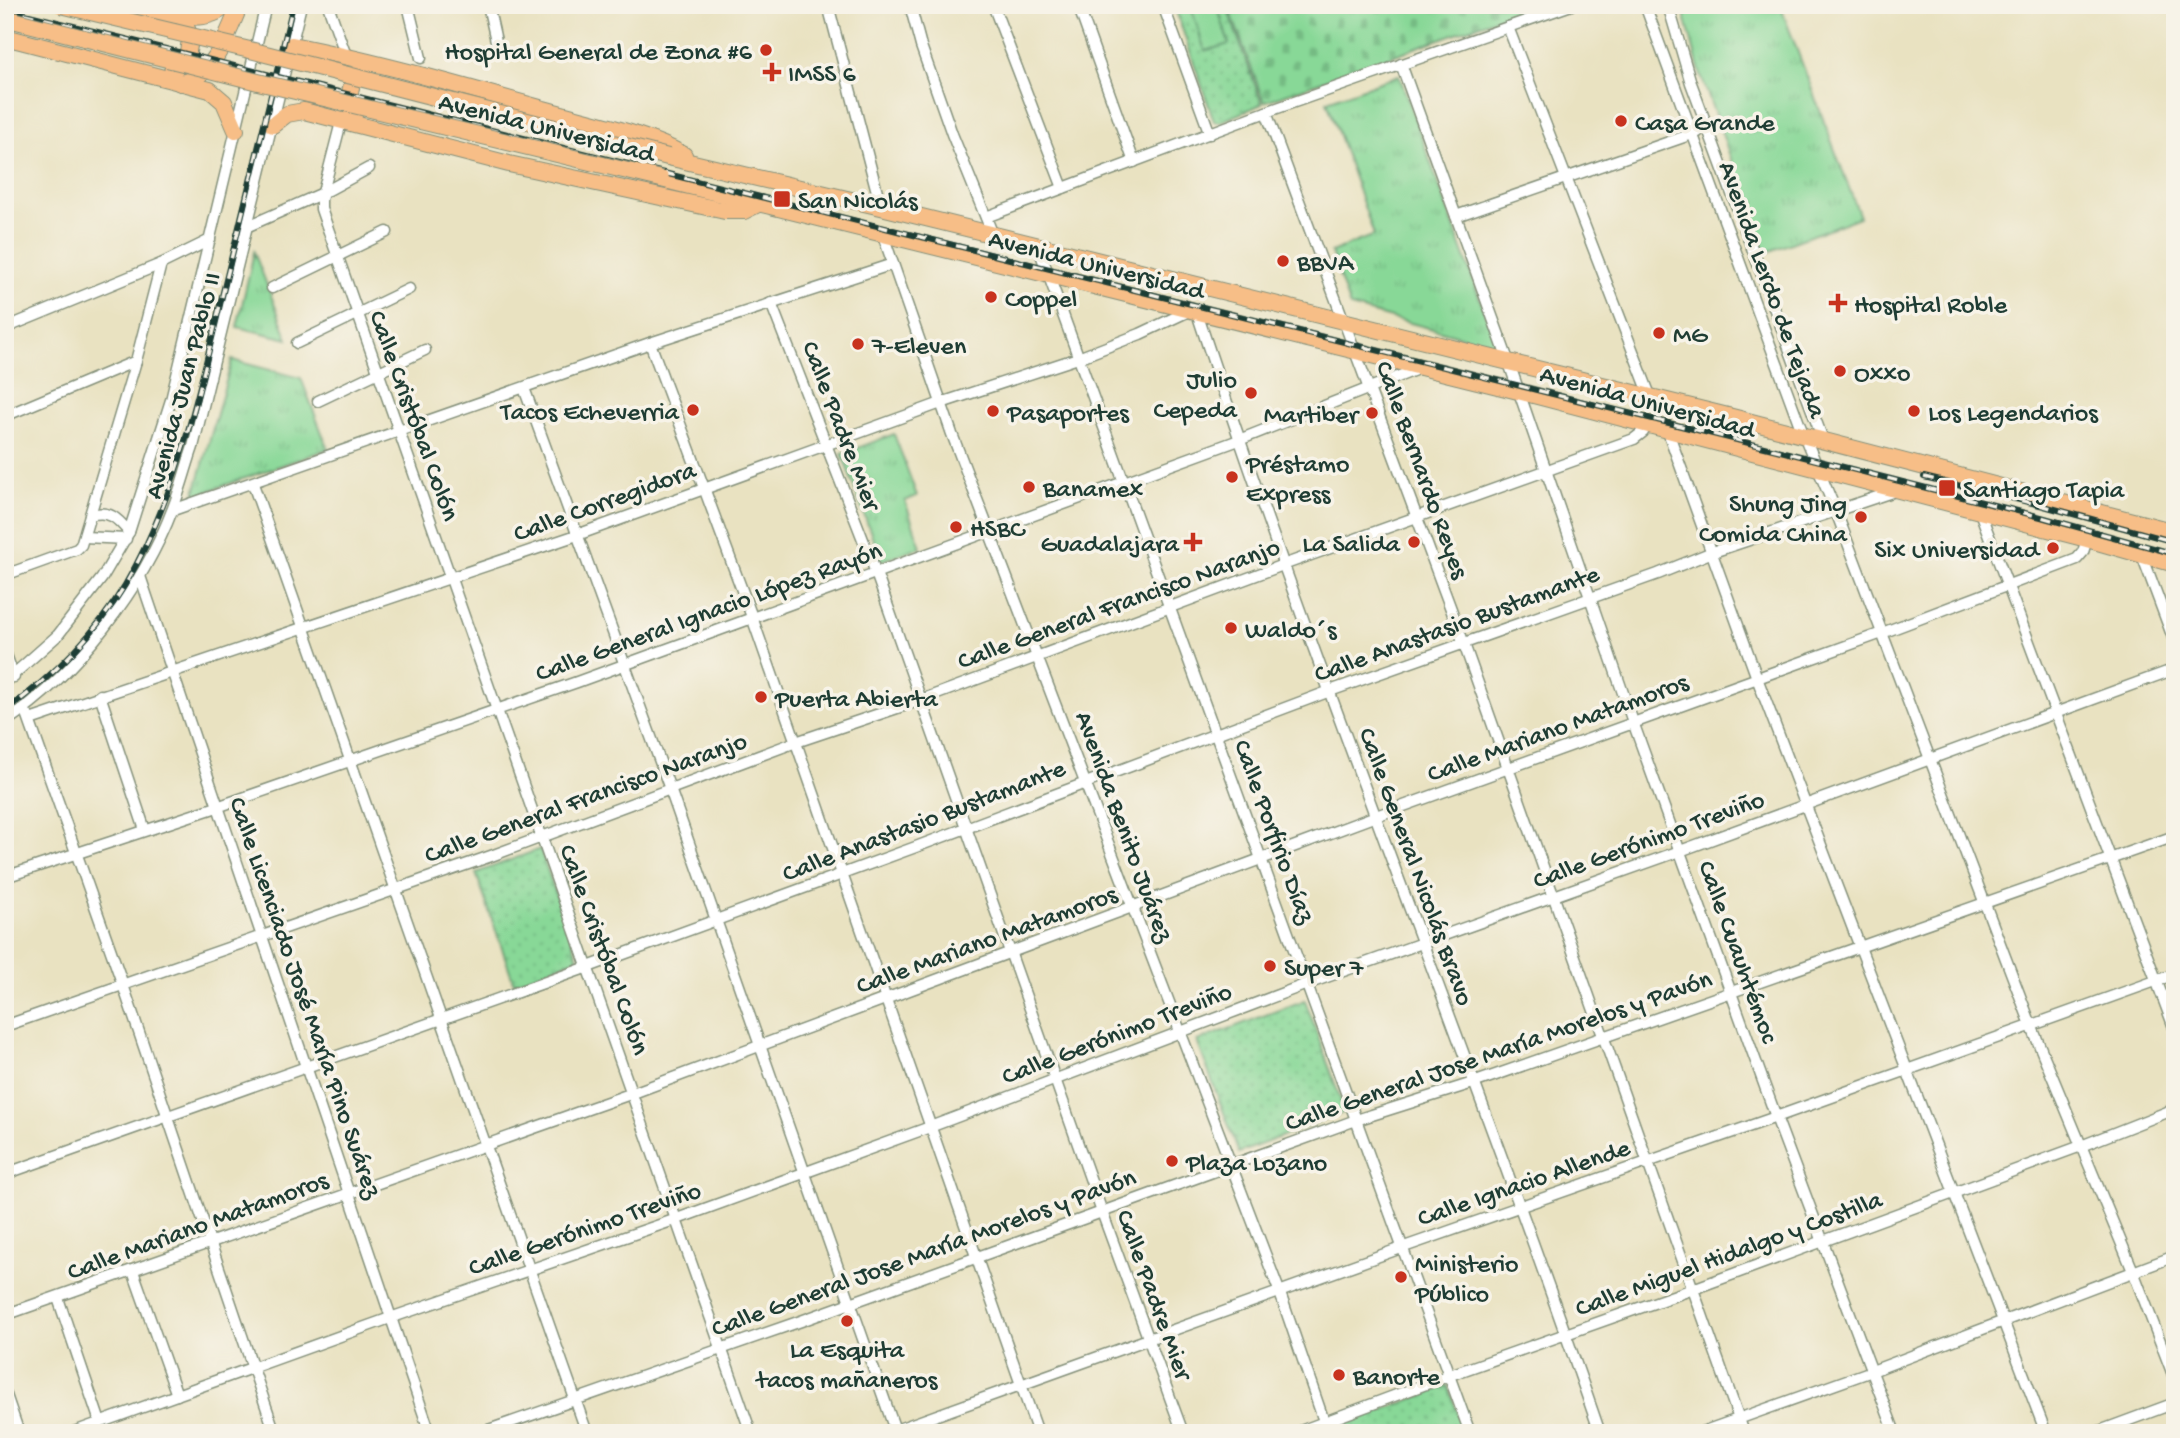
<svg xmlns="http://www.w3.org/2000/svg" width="2180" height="1438" viewBox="0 0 2180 1438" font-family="'Gochi Hand',sans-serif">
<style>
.grass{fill:url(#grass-tufts);stroke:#548a66;stroke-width:2}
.cemetery{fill:url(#cemetery-stones);stroke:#548a66;stroke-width:2}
.park{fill:url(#park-dots);stroke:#548a66;stroke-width:2}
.pitch{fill:#88d897;stroke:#548a66;stroke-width:2}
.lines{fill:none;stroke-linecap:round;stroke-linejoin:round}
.minor-casing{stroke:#84907a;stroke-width:13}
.highway-casing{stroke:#84907a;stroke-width:18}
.minor{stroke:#fff;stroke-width:10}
.highway{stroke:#f7be87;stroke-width:16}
.rail-casing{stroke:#1f3d34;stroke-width:6}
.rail{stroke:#f7f3e8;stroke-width:3.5;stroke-dasharray:10;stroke-linecap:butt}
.highway-bridge-casing{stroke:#84907a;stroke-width:18;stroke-linecap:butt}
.highway-bridge{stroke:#f7be87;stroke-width:16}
.poi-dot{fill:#c8321e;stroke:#f7f3e8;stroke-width:2.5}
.labels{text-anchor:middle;stroke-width:7;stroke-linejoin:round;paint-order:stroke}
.poi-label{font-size:26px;fill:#1f3d34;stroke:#f7f3e8;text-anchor:start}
.street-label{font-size:26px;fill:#1f3d34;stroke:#f7f3e8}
</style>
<defs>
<pattern id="grass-tufts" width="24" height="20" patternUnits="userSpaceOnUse" patternTransform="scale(1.75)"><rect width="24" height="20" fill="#88d897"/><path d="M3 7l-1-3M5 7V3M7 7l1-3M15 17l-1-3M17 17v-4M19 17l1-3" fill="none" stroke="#75ba83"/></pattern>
<pattern id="cemetery-stones" width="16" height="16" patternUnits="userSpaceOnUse" patternTransform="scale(1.75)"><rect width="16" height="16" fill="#88d897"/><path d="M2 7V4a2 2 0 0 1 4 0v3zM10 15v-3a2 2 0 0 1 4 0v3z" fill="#75ba83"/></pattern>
<pattern id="park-dots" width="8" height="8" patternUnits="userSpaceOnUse" patternTransform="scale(1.75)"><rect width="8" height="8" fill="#88d897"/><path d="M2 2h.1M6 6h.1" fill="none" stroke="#75ba83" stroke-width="1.8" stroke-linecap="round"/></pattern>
</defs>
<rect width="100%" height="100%" fill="#f7f3e8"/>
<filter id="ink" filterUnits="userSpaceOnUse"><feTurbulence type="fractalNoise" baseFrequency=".0143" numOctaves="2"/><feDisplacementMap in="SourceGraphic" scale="14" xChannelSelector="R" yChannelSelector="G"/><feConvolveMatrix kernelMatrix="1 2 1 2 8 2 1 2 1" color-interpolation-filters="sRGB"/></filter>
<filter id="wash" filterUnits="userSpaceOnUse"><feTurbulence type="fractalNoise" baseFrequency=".00686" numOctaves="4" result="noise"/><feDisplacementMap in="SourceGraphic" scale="28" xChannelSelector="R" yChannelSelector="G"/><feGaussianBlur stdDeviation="1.57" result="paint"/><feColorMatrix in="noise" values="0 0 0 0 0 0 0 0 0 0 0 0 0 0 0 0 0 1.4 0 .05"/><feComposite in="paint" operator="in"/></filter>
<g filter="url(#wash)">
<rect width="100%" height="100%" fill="#e9e2c1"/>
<g class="grass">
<path d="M 1682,5 L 1780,5 L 1860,217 L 1765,253 L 1700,73 Z"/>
<path d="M 1399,75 L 1497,346 L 1350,307 L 1331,252 L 1374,235 L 1327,101 Z"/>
<path d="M 254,252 L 288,339 L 237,327 Z"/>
<path d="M 232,360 L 301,378 L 328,449 L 194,496 Z"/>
<path d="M 894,434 L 917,496 L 905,501 L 921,547 L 881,561 L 842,454 Z"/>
</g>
<path class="cemetery" d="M 1228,5 L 1535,5 L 1264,102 Z"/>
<g class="park">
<path d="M 1174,5 L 1226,5 L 1262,104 L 1220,122 L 1214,121 Z"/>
<path d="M 540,849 L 578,958 L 514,983 L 476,873 Z"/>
<path d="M 1305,1000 L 1345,1112 L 1239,1153 L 1197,1041 Z"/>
<path d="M 1448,1386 L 1465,1433 L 1341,1433 L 1339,1426 Z"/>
</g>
<path class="pitch" d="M 1198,5 L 1217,5 L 1229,44 L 1205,51 L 1191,7 Z"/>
</g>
<g filter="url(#ink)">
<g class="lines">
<defs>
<g id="minor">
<path d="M 328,5 L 346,56"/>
<path d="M 408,5 L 421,58"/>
<path d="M 488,5 L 496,41"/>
<path d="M 828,5 L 881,207"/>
<path d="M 910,5 L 921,46 L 952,134 L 993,235"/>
<path d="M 993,5 L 1063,188"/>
<path d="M 1078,5 L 1134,162"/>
<path d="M 1163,5 L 1210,134"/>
<path d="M 1645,5 L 1800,426 L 1835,509 L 2031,1025 L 2133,1271 L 2175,1380"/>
<path d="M 1668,5 L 1691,83 L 1823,440"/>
<path d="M 1508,27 L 1651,398"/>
<path d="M 1401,64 L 1509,363 L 1633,722 L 1776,1117 L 1895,1433"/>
<path d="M 1266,112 L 1464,644 L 1744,1433"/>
<path d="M 341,122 L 321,200 L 321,209 L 751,1433"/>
<path d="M 1456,216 L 1698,132"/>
<path d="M 986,217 L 1266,112 L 1571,5"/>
<path d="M 246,227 L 323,193 L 369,168"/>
<path d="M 883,235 L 952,434 L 1280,1293 L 1328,1433"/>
<path d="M 1038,246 L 1470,1433"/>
<path d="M 272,288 L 387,232"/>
<path d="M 771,303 L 876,573 L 1102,1212 L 1183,1433"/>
<path d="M 1197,313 C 1321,690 1471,1057 1600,1433"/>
<path d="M 5,328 L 161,264 L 210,240"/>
<path d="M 297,343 L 409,289"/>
<path d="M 650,343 L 752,617 L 1038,1433"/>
<path d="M 524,388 L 670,789 L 896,1433"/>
<path d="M 318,401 L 425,350"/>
<path d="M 12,413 L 136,361"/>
<path d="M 1667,429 L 1757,678 L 2046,1433"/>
<path d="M 253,484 L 587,1433"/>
<path d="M 173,510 L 650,343 L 893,264"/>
<path d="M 1980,512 L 2175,1030"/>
<path d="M 90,515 C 110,510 117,518 129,532"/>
<path d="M 84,537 L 126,539"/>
<path d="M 2142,555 L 2175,643"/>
<path d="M 5,575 L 77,549 L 81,545 L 136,361 L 161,264"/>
<path d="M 140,576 L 430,1433"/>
<path d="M 5,652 L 14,677"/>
<path d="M 5,682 L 58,635 L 102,578 L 129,532 L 171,400 L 266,5"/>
<path d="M 100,695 L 145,830"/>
<path d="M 27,714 L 123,985 L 275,1433"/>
<path d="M 30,720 L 577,535 L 941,403 L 1078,358 L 1140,334 L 1189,311"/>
<path d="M 5,722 C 76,675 143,588 173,508 C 181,488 186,467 193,447 L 301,5"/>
<path d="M 5,877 L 217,807 L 577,682 L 1239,440 L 1420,368"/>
<path d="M 5,1026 L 491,856 L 796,742 L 921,700 L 1283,565 L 1634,439 L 1643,432 L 1647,424"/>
<path d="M 5,1174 L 588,967 L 913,848 L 1330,691 L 1658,574 L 1710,553 L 1895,491"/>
<path d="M 133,1271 L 177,1395"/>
<path d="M 58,1298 L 100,1422"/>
<path d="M 5,1315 L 633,1093 L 1376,816 L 1882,633 L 2077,559 L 2083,552 L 2087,539"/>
<path d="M 5,1392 L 19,1433"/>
<path d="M 71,1433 L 393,1317 L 677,1219 L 930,1127 L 1307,984 L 1680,851 L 2175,669"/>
<path d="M 480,1433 L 801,1321 L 1356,1120 L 1473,1083 L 2175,836"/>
<path d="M 887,1433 L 1404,1247 L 1776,1117 L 2175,974"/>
<path d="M 1295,1433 L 1450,1375 L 1693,1289 L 2081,1146 L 2175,1109"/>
<path d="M 1699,1433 L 1872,1371 L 2175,1256"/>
<path d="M 2094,1433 L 2175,1403"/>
</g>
<g id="highway">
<path d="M 131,5 C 157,11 205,28 226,5"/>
<path d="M 5,37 L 210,90 L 224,102 L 236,130"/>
<path d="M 292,45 C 378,62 462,86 547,110 C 592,123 642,132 684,155"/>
<path d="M 172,71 C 189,60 194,42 185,24"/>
<path d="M 180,83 C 215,77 227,34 240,5"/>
<path d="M 354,117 C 347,98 348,82 363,68"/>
<path d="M 273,125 L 287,114 L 304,111 L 509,164 L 725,211 L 744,211 L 760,203"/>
<path d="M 668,157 L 881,207 L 1736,418 L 2175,532"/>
<path d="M 661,179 L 1518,391 L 2087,539 L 2175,564"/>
</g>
</defs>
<use href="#minor" class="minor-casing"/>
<use href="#highway" class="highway-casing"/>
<use href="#minor" class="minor"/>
<use href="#highway" class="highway"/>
<defs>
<g id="rail">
<path d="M 5,9 L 1701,431 L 2041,517 L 2175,554"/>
<path d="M 1663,411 L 1727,427"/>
<path d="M 1924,477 L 2044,506 L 2175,542"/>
<path d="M 5,711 C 52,677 95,635 125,585 C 179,493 200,386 225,284 C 248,191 270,98 293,5"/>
</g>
</defs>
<use href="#rail" class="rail-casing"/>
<use href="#rail" class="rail"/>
<defs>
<g id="highway-bridge">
<path d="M 61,5 L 254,51 L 668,157"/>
<path d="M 5,18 L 258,82 L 661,179"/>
</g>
</defs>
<use href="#highway-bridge" class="highway-bridge-casing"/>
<use href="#highway-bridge" class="highway-bridge"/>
</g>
</g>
<g class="poi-dot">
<circle cx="766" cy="50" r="7"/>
<path d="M768.5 61.5h7v7h7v7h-7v7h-7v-7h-7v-7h7z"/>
<circle cx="1621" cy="121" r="7"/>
<rect x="773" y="190" width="18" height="18" rx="3.5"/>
<circle cx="1283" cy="261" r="7"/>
<circle cx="991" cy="297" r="7"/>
<path d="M1834.5 292.5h7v7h7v7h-7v7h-7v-7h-7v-7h7z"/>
<circle cx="1659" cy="333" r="7"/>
<circle cx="858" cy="344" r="7"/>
<circle cx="1840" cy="371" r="7"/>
<circle cx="1251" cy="393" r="7"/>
<circle cx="693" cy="410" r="7"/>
<circle cx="993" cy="411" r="7"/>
<circle cx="1914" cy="411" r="7"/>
<circle cx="1372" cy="413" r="7"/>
<circle cx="1232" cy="477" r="7"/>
<circle cx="1029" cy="487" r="7"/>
<rect x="1938" y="479" width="18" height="18" rx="3.5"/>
<circle cx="1861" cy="517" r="7"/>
<circle cx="956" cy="527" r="7"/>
<path d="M1189.5 531.5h7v7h7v7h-7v7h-7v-7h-7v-7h7z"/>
<circle cx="1414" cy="542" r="7"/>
<circle cx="2053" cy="548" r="7"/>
<circle cx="1231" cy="628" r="7"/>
<circle cx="761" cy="697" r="7"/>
<circle cx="1270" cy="966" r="7"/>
<circle cx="1172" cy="1161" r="7"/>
<circle cx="1401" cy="1277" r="7"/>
<circle cx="847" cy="1321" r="7"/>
<circle cx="1339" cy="1375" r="7"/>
</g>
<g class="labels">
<g class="poi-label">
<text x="752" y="59" text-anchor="end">Hospital General de Zona #6</text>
<text x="788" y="81">IMSS 6</text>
<text x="1635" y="130">Casa Grande</text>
<text x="798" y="208">San Nicolás</text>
<text x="1297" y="270">BBVA</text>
<text x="1005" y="306">Coppel</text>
<text x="1854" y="312">Hospital Roble</text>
<text x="1673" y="342">MG</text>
<text x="872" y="353">7-Eleven</text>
<text x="1854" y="380">Oxxo</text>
<text x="1237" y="387" text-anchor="end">Julio<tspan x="1237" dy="30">Cepeda</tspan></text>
<text x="679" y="419" text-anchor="end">Tacos Echeverria</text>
<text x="1007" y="420">Pasaportes</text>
<text x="1928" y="420">Los Legendarios</text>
<text x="1358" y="422" text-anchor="end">Martiber</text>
<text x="1246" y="471">Préstamo<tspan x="1246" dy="30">Express</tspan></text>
<text x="1043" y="496">Banamex</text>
<text x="1963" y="497">Santiago Tapia</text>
<text x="1847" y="511" text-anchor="end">Shung Jing<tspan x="1847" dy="30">Comida China</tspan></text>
<text x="970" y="536">HSBC</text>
<text x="1179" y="551" text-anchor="end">Guadalajara</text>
<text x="1400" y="551" text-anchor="end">La Salida</text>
<text x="2039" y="557" text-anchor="end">Six Universidad</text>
<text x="1245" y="637">Waldo´s</text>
<text x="775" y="706">Puerta Abierta</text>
<text x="1284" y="975">Super 7</text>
<text x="1186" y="1170">Plaza Lozano</text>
<text x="1415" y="1271">Ministerio<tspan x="1415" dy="30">Público</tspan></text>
<text x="847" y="1357" text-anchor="middle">La Esquita<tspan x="847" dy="30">tacos mañaneros</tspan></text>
<text x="1353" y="1384">Banorte</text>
</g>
<g class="street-label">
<text transform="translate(547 126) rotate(14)" y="9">Avenida Universidad</text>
<text transform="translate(1097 263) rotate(14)" y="9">Avenida Universidad</text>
<text transform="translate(1774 289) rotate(70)" y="9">Avenida Lerdo de Tejada</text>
<text transform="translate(181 385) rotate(-75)" y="9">Avenida Juan Pablo II</text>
<text transform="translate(1648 400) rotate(15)" y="9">Avenida Universidad</text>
<text transform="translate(416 415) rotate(70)" y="9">Calle Cristóbal Colón</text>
<text transform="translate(843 425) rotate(69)" y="9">Calle Padre Mier</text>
<text transform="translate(1424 469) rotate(70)" y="9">Calle Bernardo Reyes</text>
<text transform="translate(604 500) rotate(-20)" y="9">Calle Corregidora</text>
<text transform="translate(1118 602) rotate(-20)" y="9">Calle General Francisco Naranjo</text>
<text transform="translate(708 610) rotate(-20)" y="9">Calle General Ignacio López Rayón</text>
<text transform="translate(1456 622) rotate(-20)" y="9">Calle Anastasio Bustamante</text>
<text transform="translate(1557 726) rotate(-20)" y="9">Calle Mariano Matamoros</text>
<text transform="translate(585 796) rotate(-20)" y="9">Calle General Francisco Naranjo</text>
<text transform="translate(923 819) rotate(-21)" y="9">Calle Anastasio Bustamante</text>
<text transform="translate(1126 826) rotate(70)" y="9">Avenida Benito Juárez</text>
<text transform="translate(1276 831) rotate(70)" y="9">Calle Porfirio Díaz</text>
<text transform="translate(1648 838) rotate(-20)" y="9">Calle Gerónimo Treviño</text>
<text transform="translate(1418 866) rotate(70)" y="9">Calle General Nicolás Bravo</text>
<text transform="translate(986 938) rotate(-20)" y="9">Calle Mariano Matamoros</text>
<text transform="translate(606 949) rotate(70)" y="9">Calle Cristóbal Colón</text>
<text transform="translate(1740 951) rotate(70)" y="9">Calle Cuauhtémoc</text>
<text transform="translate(307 997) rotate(71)" y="9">Calle Licenciado José María Pino Suárez</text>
<text transform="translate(1116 1032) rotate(-21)" y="9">Calle Gerónimo Treviño</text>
<text transform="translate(1498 1049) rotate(-19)" y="9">Calle General Jose María Morelos y Pavón</text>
<text transform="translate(1523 1181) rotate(-19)" y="9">Calle Ignacio Allende</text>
<text transform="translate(197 1224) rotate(-20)" y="9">Calle Mariano Matamoros</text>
<text transform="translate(584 1227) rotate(-19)" y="9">Calle Gerónimo Treviño</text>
<text transform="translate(923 1251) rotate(-20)" y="9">Calle General Jose María Morelos y Pavón</text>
<text transform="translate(1728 1252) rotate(-20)" y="9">Calle Miguel Hidalgo y Costilla</text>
<text transform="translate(1156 1294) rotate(70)" y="9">Calle Padre Mier</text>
</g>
</g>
<rect width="2180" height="1438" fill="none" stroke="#f7f3e8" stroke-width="28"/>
</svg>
